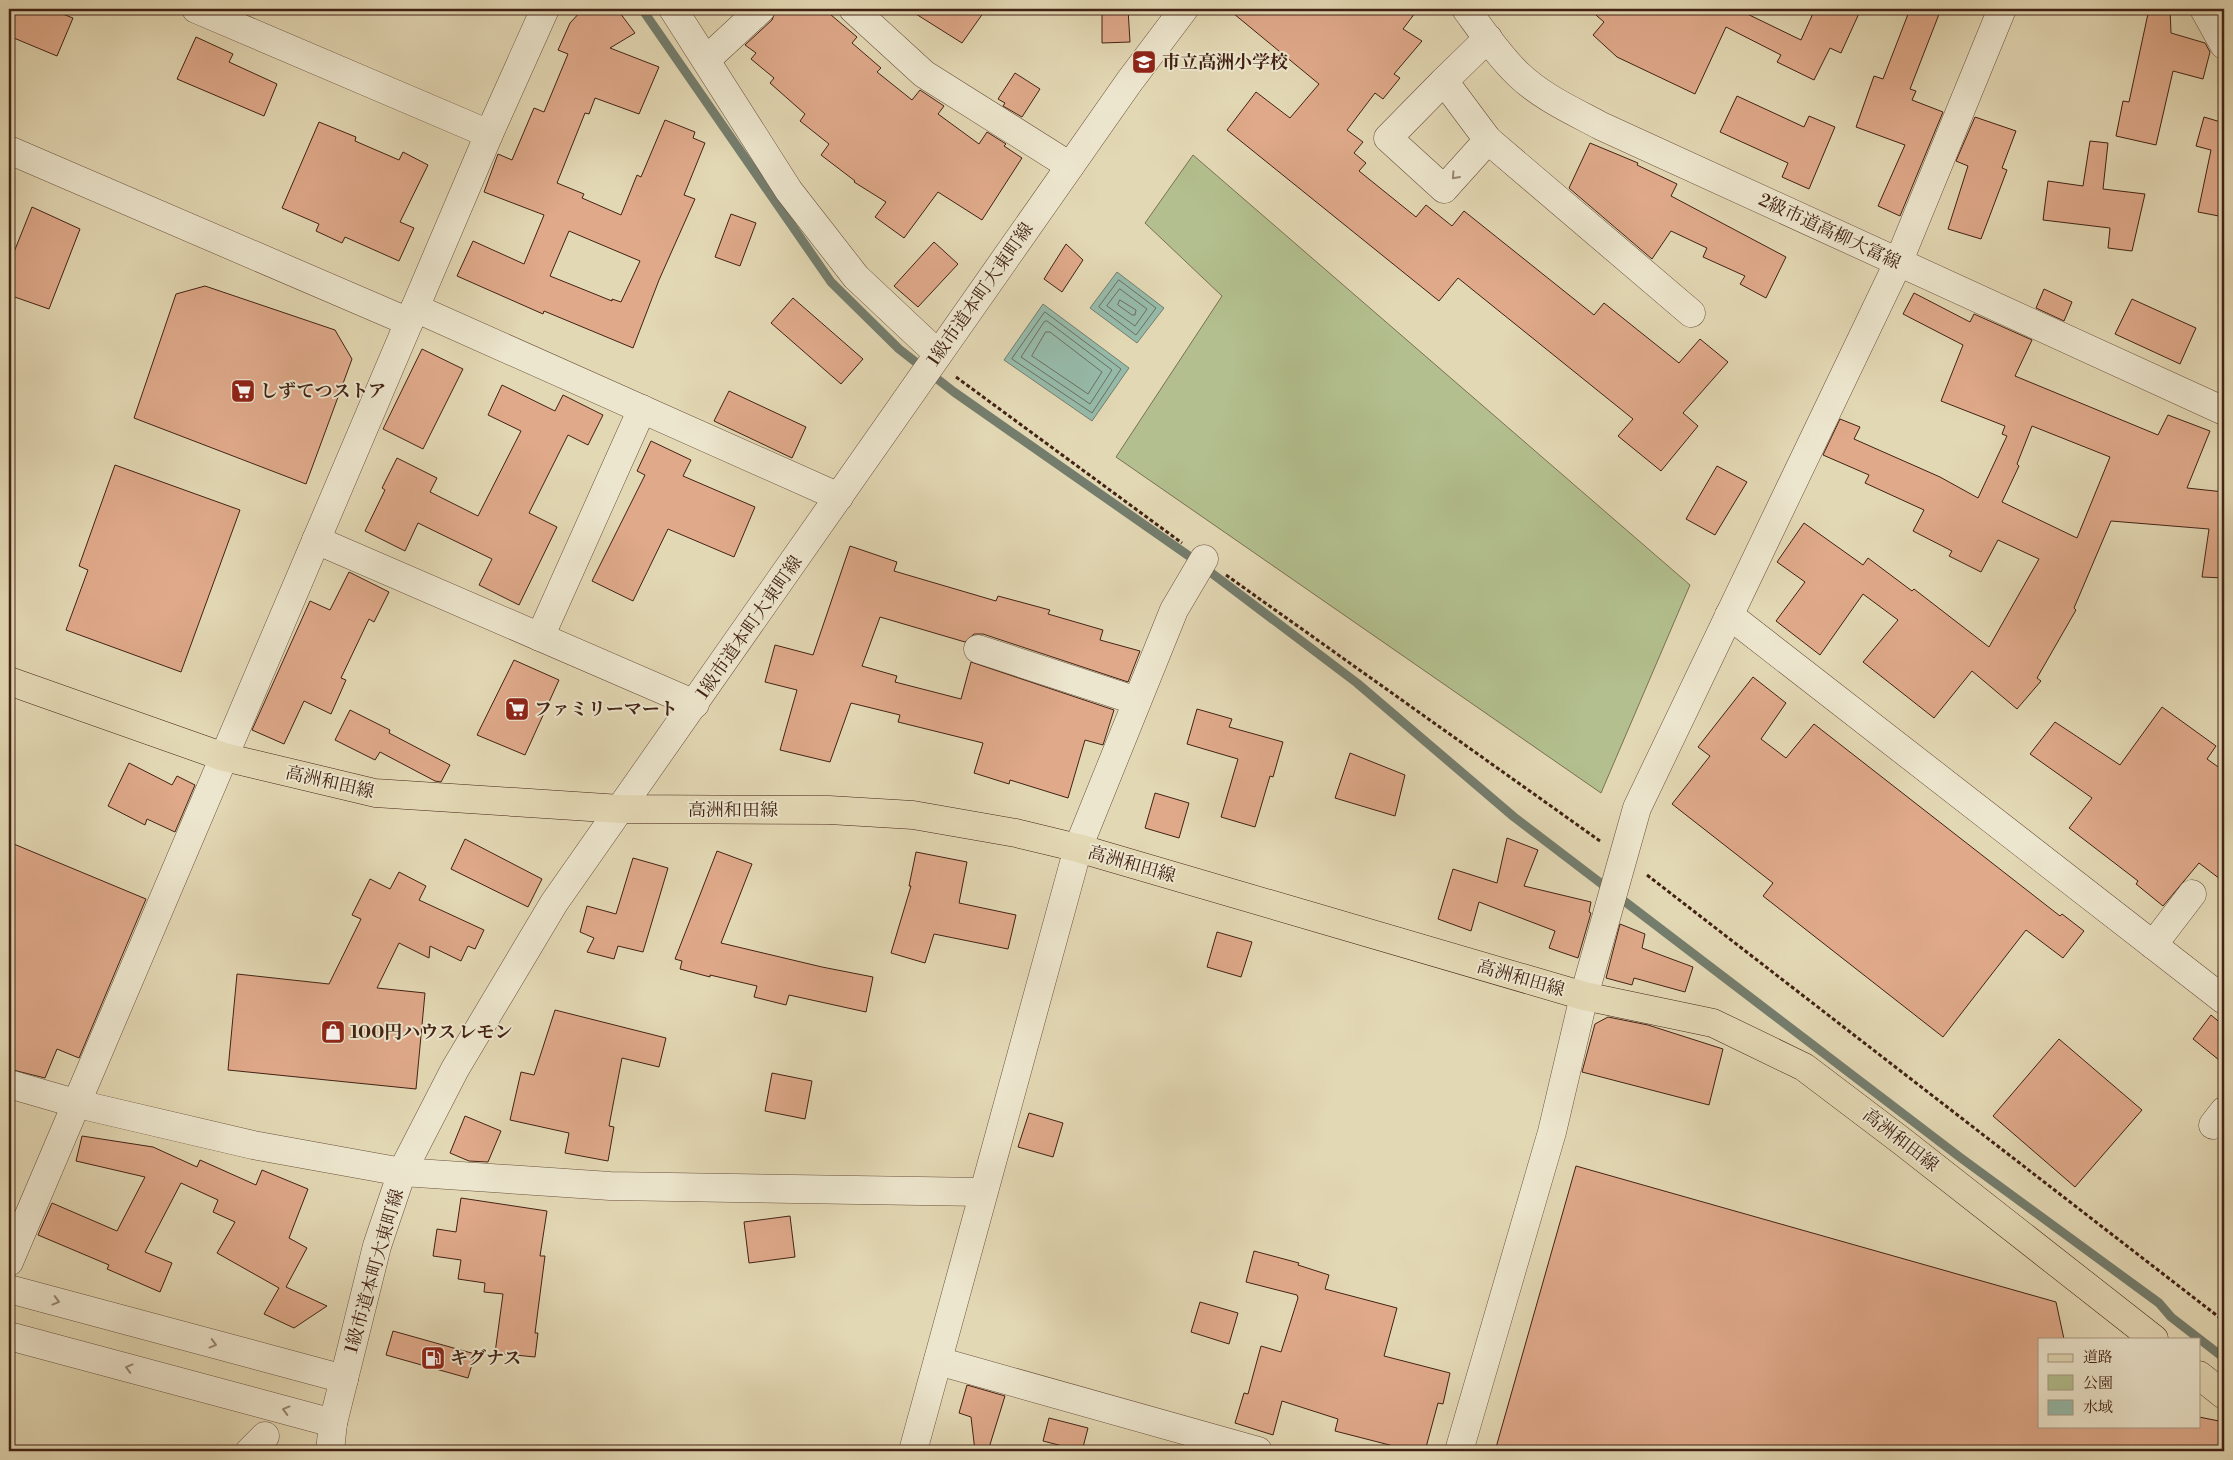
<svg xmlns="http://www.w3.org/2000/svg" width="2233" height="1460" viewBox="0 0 2233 1460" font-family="'Libre Bodoni','Noto Serif JP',serif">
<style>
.green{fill:#b3bf8e;stroke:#7a7051}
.water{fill:#96baa9;stroke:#747d6d}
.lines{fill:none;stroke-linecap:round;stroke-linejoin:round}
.shore{stroke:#6c6e5e;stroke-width:1}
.stream{stroke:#747d6d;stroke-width:9}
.building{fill:#dfa98a;stroke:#422214;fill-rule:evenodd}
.minor-casing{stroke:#6a503c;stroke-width:29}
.major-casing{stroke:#422214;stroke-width:29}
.path{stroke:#422214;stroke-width:3;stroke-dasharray:4 2.5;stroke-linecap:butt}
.minor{stroke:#ede6ce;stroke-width:28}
.major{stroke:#e3d8b4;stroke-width:28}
.oneway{stroke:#988471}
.labels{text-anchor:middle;stroke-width:4;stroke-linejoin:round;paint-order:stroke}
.poi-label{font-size:18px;font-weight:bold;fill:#422214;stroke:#ede6ce;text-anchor:start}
.street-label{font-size:18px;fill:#422214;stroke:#ede6ce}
</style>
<rect width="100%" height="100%" fill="#e3d8b4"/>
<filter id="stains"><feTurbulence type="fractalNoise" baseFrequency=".004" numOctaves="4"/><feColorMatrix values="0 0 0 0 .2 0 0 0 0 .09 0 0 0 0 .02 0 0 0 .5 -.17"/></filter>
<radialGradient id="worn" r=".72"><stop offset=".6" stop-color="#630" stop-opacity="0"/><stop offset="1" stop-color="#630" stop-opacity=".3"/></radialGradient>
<path class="green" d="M 1193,155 L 1690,585 L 1601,793 L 1116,457 L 1222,296 L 1145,223 Z"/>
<g class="water">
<path d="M 1117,272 L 1164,308 L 1137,343 L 1090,308 Z"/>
<path d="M 1043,304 L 1129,368 L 1092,421 L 1004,360 Z"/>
</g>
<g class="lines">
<g class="shore">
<path d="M 1119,280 L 1156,308 L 1136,335 L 1099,307 Z"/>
<path d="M 1120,289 L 1147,309 L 1135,326 L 1107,306 Z"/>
<path d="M 1120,300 L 1136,310 L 1135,315 L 1132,315 L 1118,305 Z"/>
<path d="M 1045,312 L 1121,369 L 1092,413 L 1012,359 Z"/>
<path d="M 1047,321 L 1112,370 L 1090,404 L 1021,357 L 1044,322 Z"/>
<path d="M 1046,332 L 1050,332 L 1102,372 L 1088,394 L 1032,356 Z"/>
</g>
<path class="stream" d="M 642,9 L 831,282 L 899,349 L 954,392 L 1189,556 L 1357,683 L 1514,817 L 1961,1158 L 2159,1303 L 2171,1317 L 2224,1358"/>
</g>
<g class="building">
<path d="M 9,9 L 50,9 L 73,18 L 57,56 L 9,36 Z"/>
<path d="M 583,9 L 617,9 L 635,33 L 610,48 L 659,67 L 639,114 L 595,98 L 589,114 L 585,113 L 557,183 L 584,194 L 582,198 L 621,215 L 637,175 L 641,177 L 665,120 L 695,132 L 693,138 L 705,143 L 684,195 L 695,199 L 659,280 L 633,348 L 544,311 L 543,314 L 457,276 L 473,241 L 524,264 L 544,215 L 484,192 L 498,154 L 512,160 L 534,108 L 544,112 L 568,54 L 558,50 L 570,23 ZM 569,231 L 640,261 L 621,302 L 612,299 L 612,301 L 550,276 Z"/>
<path d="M 776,9 L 824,9 L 857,37 L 852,43 L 881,68 L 877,72 L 912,100 L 920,90 L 944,106 L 938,114 L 979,144 L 987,132 L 1006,144 L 1004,146 L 1022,158 L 982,220 L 938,192 L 904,238 L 875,217 L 886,202 L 854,182 L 855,181 L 821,155 L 829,144 L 800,121 L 805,114 L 770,83 L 774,78 L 751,59 L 756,53 L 745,45 L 772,20 Z"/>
<path d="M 908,9 L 986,9 L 962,43 Z"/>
<path d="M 1102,9 L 1128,9 L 1130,42 L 1102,43 Z"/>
<path d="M 1228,9 L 1418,9 L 1403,29 L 1422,41 L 1394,74 L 1400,78 L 1383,99 L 1375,93 L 1347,130 L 1363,142 L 1354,153 L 1366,163 L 1359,171 L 1416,217 L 1426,205 L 1452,226 L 1464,211 L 1594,315 L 1604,303 L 1679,363 L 1700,339 L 1728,362 L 1683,413 L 1698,426 L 1661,471 L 1618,436 L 1633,419 L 1458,278 L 1439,301 L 1227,130 L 1256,92 L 1290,118 L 1319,84 Z"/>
<path d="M 1589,9 L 1737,9 L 1801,40 L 1815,9 L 1861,9 L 1841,53 L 1830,48 L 1814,80 L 1777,62 L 1781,55 L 1726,27 L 1695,94 L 1617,57 L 1593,35 L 1604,22 Z"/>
<path d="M 1910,9 L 1941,9 L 1910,89 L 1916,91 L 1912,100 L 1943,112 L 1900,216 L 1878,206 L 1905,145 L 1856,127 L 1874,76 L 1883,79 Z"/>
<path d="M 2149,9 L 2170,9 L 2171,33 L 2205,43 L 2210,52 L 2203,79 L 2173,71 L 2156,145 L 2116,136 L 2123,101 L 2129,102 Z"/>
<path d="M 196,37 L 233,54 L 229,62 L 277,84 L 264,116 L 177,79 Z"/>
<path d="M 1015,73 L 1040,89 L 1022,117 L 1003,106 L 1005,103 L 998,99 Z"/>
<path d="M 1737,96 L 1804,127 L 1809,116 L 1835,127 L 1809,189 L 1782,177 L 1788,163 L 1720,132 Z"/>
<path d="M 1975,117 L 2016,131 L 2002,168 L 2007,170 L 1981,239 L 1948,229 L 1968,166 L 1956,161 Z"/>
<path d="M 2204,117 L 2224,123 L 2224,217 L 2198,212 L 2211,150 L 2196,146 Z"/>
<path d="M 319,122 L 356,137 L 355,141 L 399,160 L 403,152 L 428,165 L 400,222 L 414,228 L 399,261 L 345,237 L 342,243 L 316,231 L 319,224 L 282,208 Z"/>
<path d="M 2090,141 L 2108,143 L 2103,189 L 2145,194 L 2132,251 L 2108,248 L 2110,228 L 2043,220 L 2048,181 L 2083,186 Z"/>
<path d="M 1590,143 L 1638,163 L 1637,165 L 1677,184 L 1671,196 L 1786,257 L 1766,298 L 1740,284 L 1745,276 L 1703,257 L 1707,248 L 1671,231 L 1652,259 L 1569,188 Z"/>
<path d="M 32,207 L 80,229 L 49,309 L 9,295 L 9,250 L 14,252 Z"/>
<path d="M 731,214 L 756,223 L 740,266 L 715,257 Z"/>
<path d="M 934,242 L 958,264 L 918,307 L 894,286 Z"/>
<path d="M 1066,244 L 1083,260 L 1062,292 L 1044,279 Z"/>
<path d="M 205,286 L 335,330 L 352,359 L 306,484 L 134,418 L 176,294 Z"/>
<path d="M 2044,289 L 2072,302 L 2064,321 L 2036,308 Z"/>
<path d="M 1914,293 L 1970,322 L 1974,314 L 2032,340 L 2015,376 L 2158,435 L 2168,415 L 2210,431 L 2187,488 L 2224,492 L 2224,578 L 2202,577 L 2209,529 L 2111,521 L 2074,608 L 2076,610 L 2037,678 L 2041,681 L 2017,709 L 1972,671 L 1934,718 L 1863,662 L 1898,620 L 1863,594 L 1820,655 L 1776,621 L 1805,582 L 1777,562 L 1804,523 L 1863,565 L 1868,558 L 1912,591 L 1914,589 L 1989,647 L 2039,559 L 1998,540 L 1981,572 L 1949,556 L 1952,551 L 1913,531 L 1924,510 L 1865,483 L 1869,475 L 1823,455 L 1840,419 L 1860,427 L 1854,439 L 1940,477 L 1978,498 L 2007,436 L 2002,434 L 2005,426 L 1941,401 L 1963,345 L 1903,314 ZM 2032,426 L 2110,457 L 2077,538 L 2002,502 L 2019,466 L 2017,464 Z"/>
<path d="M 793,298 L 863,359 L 841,384 L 771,323 Z"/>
<path d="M 2132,299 L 2196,328 L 2180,364 L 2115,334 Z"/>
<path d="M 422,349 L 463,369 L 423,449 L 383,429 Z"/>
<path d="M 502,385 L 555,411 L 563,395 L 603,415 L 588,445 L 568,435 L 529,513 L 557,527 L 519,605 L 479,585 L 492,559 L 418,523 L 405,551 L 365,531 L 385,490 L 382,488 L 397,458 L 437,478 L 430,492 L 478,516 L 521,431 L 488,415 Z"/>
<path d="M 729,391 L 806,427 L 792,458 L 714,421 Z"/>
<path d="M 651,441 L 691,460 L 683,476 L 755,507 L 734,557 L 668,529 L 633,601 L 592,581 L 645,475 L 637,471 Z"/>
<path d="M 115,465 L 240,510 L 181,672 L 66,630 L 88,570 L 79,566 Z"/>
<path d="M 1717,466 L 1747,482 L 1715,535 L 1686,519 Z"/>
<path d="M 850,546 L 897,562 L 894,571 L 996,601 L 998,596 L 1050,610 L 1048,614 L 1103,630 L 1100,640 L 1140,651 L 1128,682 L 983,634 L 974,634 L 965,642 L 880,617 L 862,666 L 897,676 L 895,682 L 961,699 L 971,662 L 1114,710 L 1103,745 L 1085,740 L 1068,798 L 1010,780 L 1009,784 L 974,773 L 983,743 L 898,722 L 900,715 L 851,703 L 830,762 L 780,750 L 797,690 L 765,682 L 775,645 L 813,655 Z"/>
<path d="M 349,572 L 389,592 L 374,622 L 369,619 L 341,678 L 346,680 L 331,714 L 304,701 L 284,744 L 252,730 L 310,601 L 330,610 Z"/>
<path d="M 514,660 L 559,680 L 525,755 L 477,735 Z"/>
<path d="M 1753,677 L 1786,703 L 1761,739 L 1786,758 L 1814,724 L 2060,916 L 2062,914 L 2084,931 L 2063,958 L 2026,930 L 1943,1037 L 1763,896 L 1773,883 L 1672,804 L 1710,756 L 1698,747 Z"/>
<path d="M 2162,707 L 2216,746 L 2207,759 L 2224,771 L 2224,882 L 2199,863 L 2163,906 L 2136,884 L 2138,881 L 2069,828 L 2092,798 L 2030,754 L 2055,722 L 2120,765 Z"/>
<path d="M 1197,709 L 1232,719 L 1229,727 L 1283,742 L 1273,777 L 1270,776 L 1255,827 L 1221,817 L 1238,759 L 1187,744 Z"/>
<path d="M 350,710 L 390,730 L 389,733 L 450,765 L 441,782 L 435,781 L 380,752 L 375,760 L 335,740 Z"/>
<path d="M 1350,753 L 1405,775 L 1395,816 L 1335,798 Z"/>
<path d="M 129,763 L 172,785 L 177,776 L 195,785 L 175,832 L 147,819 L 145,825 L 108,806 Z"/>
<path d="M 1155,793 L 1189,803 L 1179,838 L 1145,828 Z"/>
<path d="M 1507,838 L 1538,850 L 1524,886 L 1591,902 L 1589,912 L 1591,913 L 1578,958 L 1549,948 L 1555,931 L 1479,902 L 1471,931 L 1438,919 L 1453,869 L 1497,883 Z"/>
<path d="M 465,839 L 542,879 L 528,907 L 451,869 Z"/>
<path d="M 9,842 L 146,899 L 79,1058 L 57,1049 L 45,1078 L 9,1069 Z"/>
<path d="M 717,851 L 752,864 L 721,943 L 822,967 L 873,977 L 866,1012 L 789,995 L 786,1005 L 754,997 L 757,986 L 710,975 L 710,977 L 680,969 L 682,961 L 675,959 Z"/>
<path d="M 916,852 L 967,862 L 959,903 L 1016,915 L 1008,949 L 934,934 L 925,963 L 891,953 L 911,886 L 909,886 Z"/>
<path d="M 633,858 L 668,868 L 643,952 L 618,946 L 614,959 L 587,952 L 594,938 L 580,932 L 587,906 L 616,914 Z"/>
<path d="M 399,872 L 426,886 L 419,900 L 484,930 L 475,949 L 468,946 L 461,961 L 430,946 L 429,958 L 399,943 L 377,988 L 425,993 L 416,1089 L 228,1070 L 237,974 L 329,984 L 361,919 L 352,915 L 370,879 L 390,889 Z"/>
<path d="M 1620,924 L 1645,934 L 1642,948 L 1693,967 L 1685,992 L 1634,978 L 1632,985 L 1606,978 Z"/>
<path d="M 1217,932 L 1252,942 L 1241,977 L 1207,967 Z"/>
<path d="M 555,1010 L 666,1038 L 659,1067 L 622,1058 L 609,1126 L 614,1127 L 608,1161 L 565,1153 L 569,1133 L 510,1120 L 521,1072 L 534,1075 Z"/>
<path d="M 2211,1015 L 2224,1026 L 2224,1064 L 2193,1039 Z"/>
<path d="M 1608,1017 L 1648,1025 L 1723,1049 L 1709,1105 L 1582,1072 L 1595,1024 Z"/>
<path d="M 2059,1039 L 2142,1110 L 2075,1187 L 1993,1116 Z"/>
<path d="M 772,1073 L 812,1081 L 805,1119 L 765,1111 Z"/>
<path d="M 1029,1113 L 1063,1123 L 1053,1157 L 1018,1147 Z"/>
<path d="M 465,1116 L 501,1131 L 488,1162 L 469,1161 L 450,1153 Z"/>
<path d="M 82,1136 L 153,1147 L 197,1167 L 200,1160 L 256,1185 L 262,1170 L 308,1189 L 289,1238 L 307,1248 L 286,1287 L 327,1306 L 294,1328 L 264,1314 L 279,1288 L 217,1253 L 235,1222 L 213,1212 L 218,1200 L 181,1183 L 145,1252 L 172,1263 L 160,1292 L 107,1269 L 109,1265 L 38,1235 L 52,1203 L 117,1231 L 145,1177 L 76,1161 Z"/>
<path d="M 1576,1166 L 2056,1302 L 2064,1339 L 2039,1339 L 2039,1426 L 2199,1426 L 2199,1417 L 2224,1422 L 2224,1451 L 1495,1451 Z"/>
<path d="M 461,1198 L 547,1211 L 540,1256 L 545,1256 L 535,1333 L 538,1333 L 535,1357 L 495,1353 L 503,1294 L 484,1292 L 485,1283 L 458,1279 L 461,1260 L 433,1256 L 437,1229 L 456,1232 Z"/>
<path d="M 790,1216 L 795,1257 L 749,1263 L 744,1222 Z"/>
<path d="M 1254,1251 L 1299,1263 L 1298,1265 L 1329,1275 L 1325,1289 L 1397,1308 L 1384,1356 L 1450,1373 L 1443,1404 L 1438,1403 L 1425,1451 L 1413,1451 L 1335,1431 L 1338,1419 L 1282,1401 L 1273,1435 L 1235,1423 L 1244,1393 L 1248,1394 L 1261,1346 L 1281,1352 L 1298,1298 L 1297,1295 L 1246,1282 Z"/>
<path d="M 1200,1302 L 1238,1313 L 1229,1344 L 1191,1332 Z"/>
<path d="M 393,1331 L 475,1354 L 468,1378 L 386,1355 Z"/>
<path d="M 967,1385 L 1005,1396 L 988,1451 L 975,1451 L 971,1417 L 959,1413 Z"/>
<path d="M 1049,1418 L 1088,1428 L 1082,1451 L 1043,1441 Z"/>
</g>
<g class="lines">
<defs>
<g id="minor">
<path d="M 196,9 L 489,134"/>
<path d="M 673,9 L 789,191 L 856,277 L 938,354"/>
<path d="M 853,9 L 924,74 L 1070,166"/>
<path d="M 1466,9 C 1482,31 1499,56 1519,75 C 1542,97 1573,111 1601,126 L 2224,411"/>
<path d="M 2204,9 L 2224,45"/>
<path d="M 1488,38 L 1444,81 L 1488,140 L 1691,313"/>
<path d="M 707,59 L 761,9"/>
<path d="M 1444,81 L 1388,138 L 1444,189 L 1488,140"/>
<path d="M 9,150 L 409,322"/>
<path d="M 415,308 L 839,497"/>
<path d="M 316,540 L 695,704"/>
<path d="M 1729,615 L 2224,1000"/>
<path d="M 540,637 L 642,409"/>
<path d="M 978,649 L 1137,701"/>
<path d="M 2153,945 L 2192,894"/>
<path d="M 9,1084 L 78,1104 L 253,1145 L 402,1172 L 610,1186 L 983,1192"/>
<path d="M 2213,1125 L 2224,1111"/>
<path d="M 9,1262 L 489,134 L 545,9"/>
<path d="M 9,1289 L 344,1379"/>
<path d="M 9,1336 L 333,1423"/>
<path d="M 938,1361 L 1258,1451"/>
<path d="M 250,1451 L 265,1436"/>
<path d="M 330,1451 L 333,1423 L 377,1246 L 402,1172 L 455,1069 L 554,903 L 1129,82 L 1184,9"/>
<path d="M 913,1451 L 1078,848 L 1174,610 L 1204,559"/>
<path d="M 1459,1451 L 1552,1132 L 1584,996 L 1637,808 L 1898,263 L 2002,9"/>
</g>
<g id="major">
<path d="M 9,681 L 224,757 L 375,793 L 621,809 L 829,810 L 913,815 L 1016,833 L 1078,848 L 1584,996 L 1713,1023 L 1804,1067 L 1903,1142 L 2154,1339"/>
<path d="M 2199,1375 L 2224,1395"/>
</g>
</defs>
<use href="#minor" class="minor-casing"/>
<use href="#major" class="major-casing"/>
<g class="path">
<path d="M 956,377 L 1182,543"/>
<path d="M 1226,575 L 1600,841"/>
<path d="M 1647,875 L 2224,1321"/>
</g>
<use href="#minor" class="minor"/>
<use href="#major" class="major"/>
</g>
<defs><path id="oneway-chevron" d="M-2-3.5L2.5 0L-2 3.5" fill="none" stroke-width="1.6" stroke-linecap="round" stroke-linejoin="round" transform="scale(1.25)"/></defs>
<g class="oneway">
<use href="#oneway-chevron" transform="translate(1455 176) rotate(132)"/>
<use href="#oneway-chevron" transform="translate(56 1301) rotate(15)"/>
<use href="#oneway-chevron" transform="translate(213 1344) rotate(15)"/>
<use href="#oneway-chevron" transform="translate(129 1368) rotate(-165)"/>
<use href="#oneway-chevron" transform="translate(286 1410) rotate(-165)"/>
</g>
<defs>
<symbol id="school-square" viewBox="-11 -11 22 22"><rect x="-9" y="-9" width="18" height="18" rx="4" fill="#8f2418" stroke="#ede6ce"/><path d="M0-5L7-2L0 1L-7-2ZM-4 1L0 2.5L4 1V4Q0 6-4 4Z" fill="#fff"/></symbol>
<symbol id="supermarket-square" viewBox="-11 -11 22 22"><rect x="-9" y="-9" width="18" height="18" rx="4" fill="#8f2418" stroke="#ede6ce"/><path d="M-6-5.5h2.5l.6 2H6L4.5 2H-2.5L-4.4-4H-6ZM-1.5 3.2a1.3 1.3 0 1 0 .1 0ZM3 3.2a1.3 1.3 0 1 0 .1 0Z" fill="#fff"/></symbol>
<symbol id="shop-square" viewBox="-11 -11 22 22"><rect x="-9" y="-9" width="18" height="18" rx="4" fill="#8f2418" stroke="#ede6ce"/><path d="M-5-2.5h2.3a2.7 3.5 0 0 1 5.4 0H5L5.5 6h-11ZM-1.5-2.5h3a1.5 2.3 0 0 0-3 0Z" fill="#fff"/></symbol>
<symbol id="fuel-square" viewBox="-11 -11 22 22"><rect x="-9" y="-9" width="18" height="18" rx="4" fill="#8f2418" stroke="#ede6ce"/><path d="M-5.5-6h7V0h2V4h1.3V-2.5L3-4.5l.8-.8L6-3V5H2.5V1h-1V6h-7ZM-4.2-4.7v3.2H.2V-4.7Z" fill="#fff"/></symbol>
</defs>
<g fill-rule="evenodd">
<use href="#school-square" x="1130" y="48" width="28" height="28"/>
<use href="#supermarket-square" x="229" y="377" width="28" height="28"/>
<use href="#supermarket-square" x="503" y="695" width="28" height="28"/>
<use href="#shop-square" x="319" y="1018" width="28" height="28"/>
<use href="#fuel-square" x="419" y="1344" width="28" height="28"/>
</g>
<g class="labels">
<g class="poi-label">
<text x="1162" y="68">市立高洲小学校</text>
<text x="260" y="397">しずてつストア</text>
<text x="534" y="715">ファミリーマート</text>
<text x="350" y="1038">100円ハウス レモン</text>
<text x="450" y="1364">キグナス</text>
</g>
<g class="street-label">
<text transform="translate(1830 231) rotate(25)" y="6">2級市道高柳大富線</text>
<text transform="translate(980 294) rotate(-55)" y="6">1級市道本町大東町線</text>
<text transform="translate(749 627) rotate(-55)" y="6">1級市道本町大東町線</text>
<text transform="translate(330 782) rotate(13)" y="6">高洲和田線</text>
<text x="733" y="816">高洲和田線</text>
<text transform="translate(1132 864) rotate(16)" y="6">高洲和田線</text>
<text transform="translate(1521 978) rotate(16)" y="6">高洲和田線</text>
<text transform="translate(1901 1140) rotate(38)" y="6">高洲和田線</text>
<text transform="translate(374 1271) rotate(-74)" y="6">1級市道本町大東町線</text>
</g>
</g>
<rect width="2233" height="1460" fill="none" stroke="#e3d8b4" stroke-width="30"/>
<rect x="10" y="10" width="2213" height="1440" fill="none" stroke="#422214" stroke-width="2.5"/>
<rect x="15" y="15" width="2203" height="1430" fill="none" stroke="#422214"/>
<rect x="2038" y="1338" width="162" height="90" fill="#ede6ce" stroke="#a99884"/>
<rect x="2048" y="1354" width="25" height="8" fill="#e3d8b4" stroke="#a99884"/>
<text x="2083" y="1362" font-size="15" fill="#422214">道路</text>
<rect x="2048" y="1375" width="25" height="15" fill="#b3bf8e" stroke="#a99884"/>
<text x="2083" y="1388" font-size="15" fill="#422214">公園</text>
<rect x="2048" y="1400" width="25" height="15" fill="#96baa9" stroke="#a99884"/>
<text x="2083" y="1412" font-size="15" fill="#422214">水域</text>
<rect width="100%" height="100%" filter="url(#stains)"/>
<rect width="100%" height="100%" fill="url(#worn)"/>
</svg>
